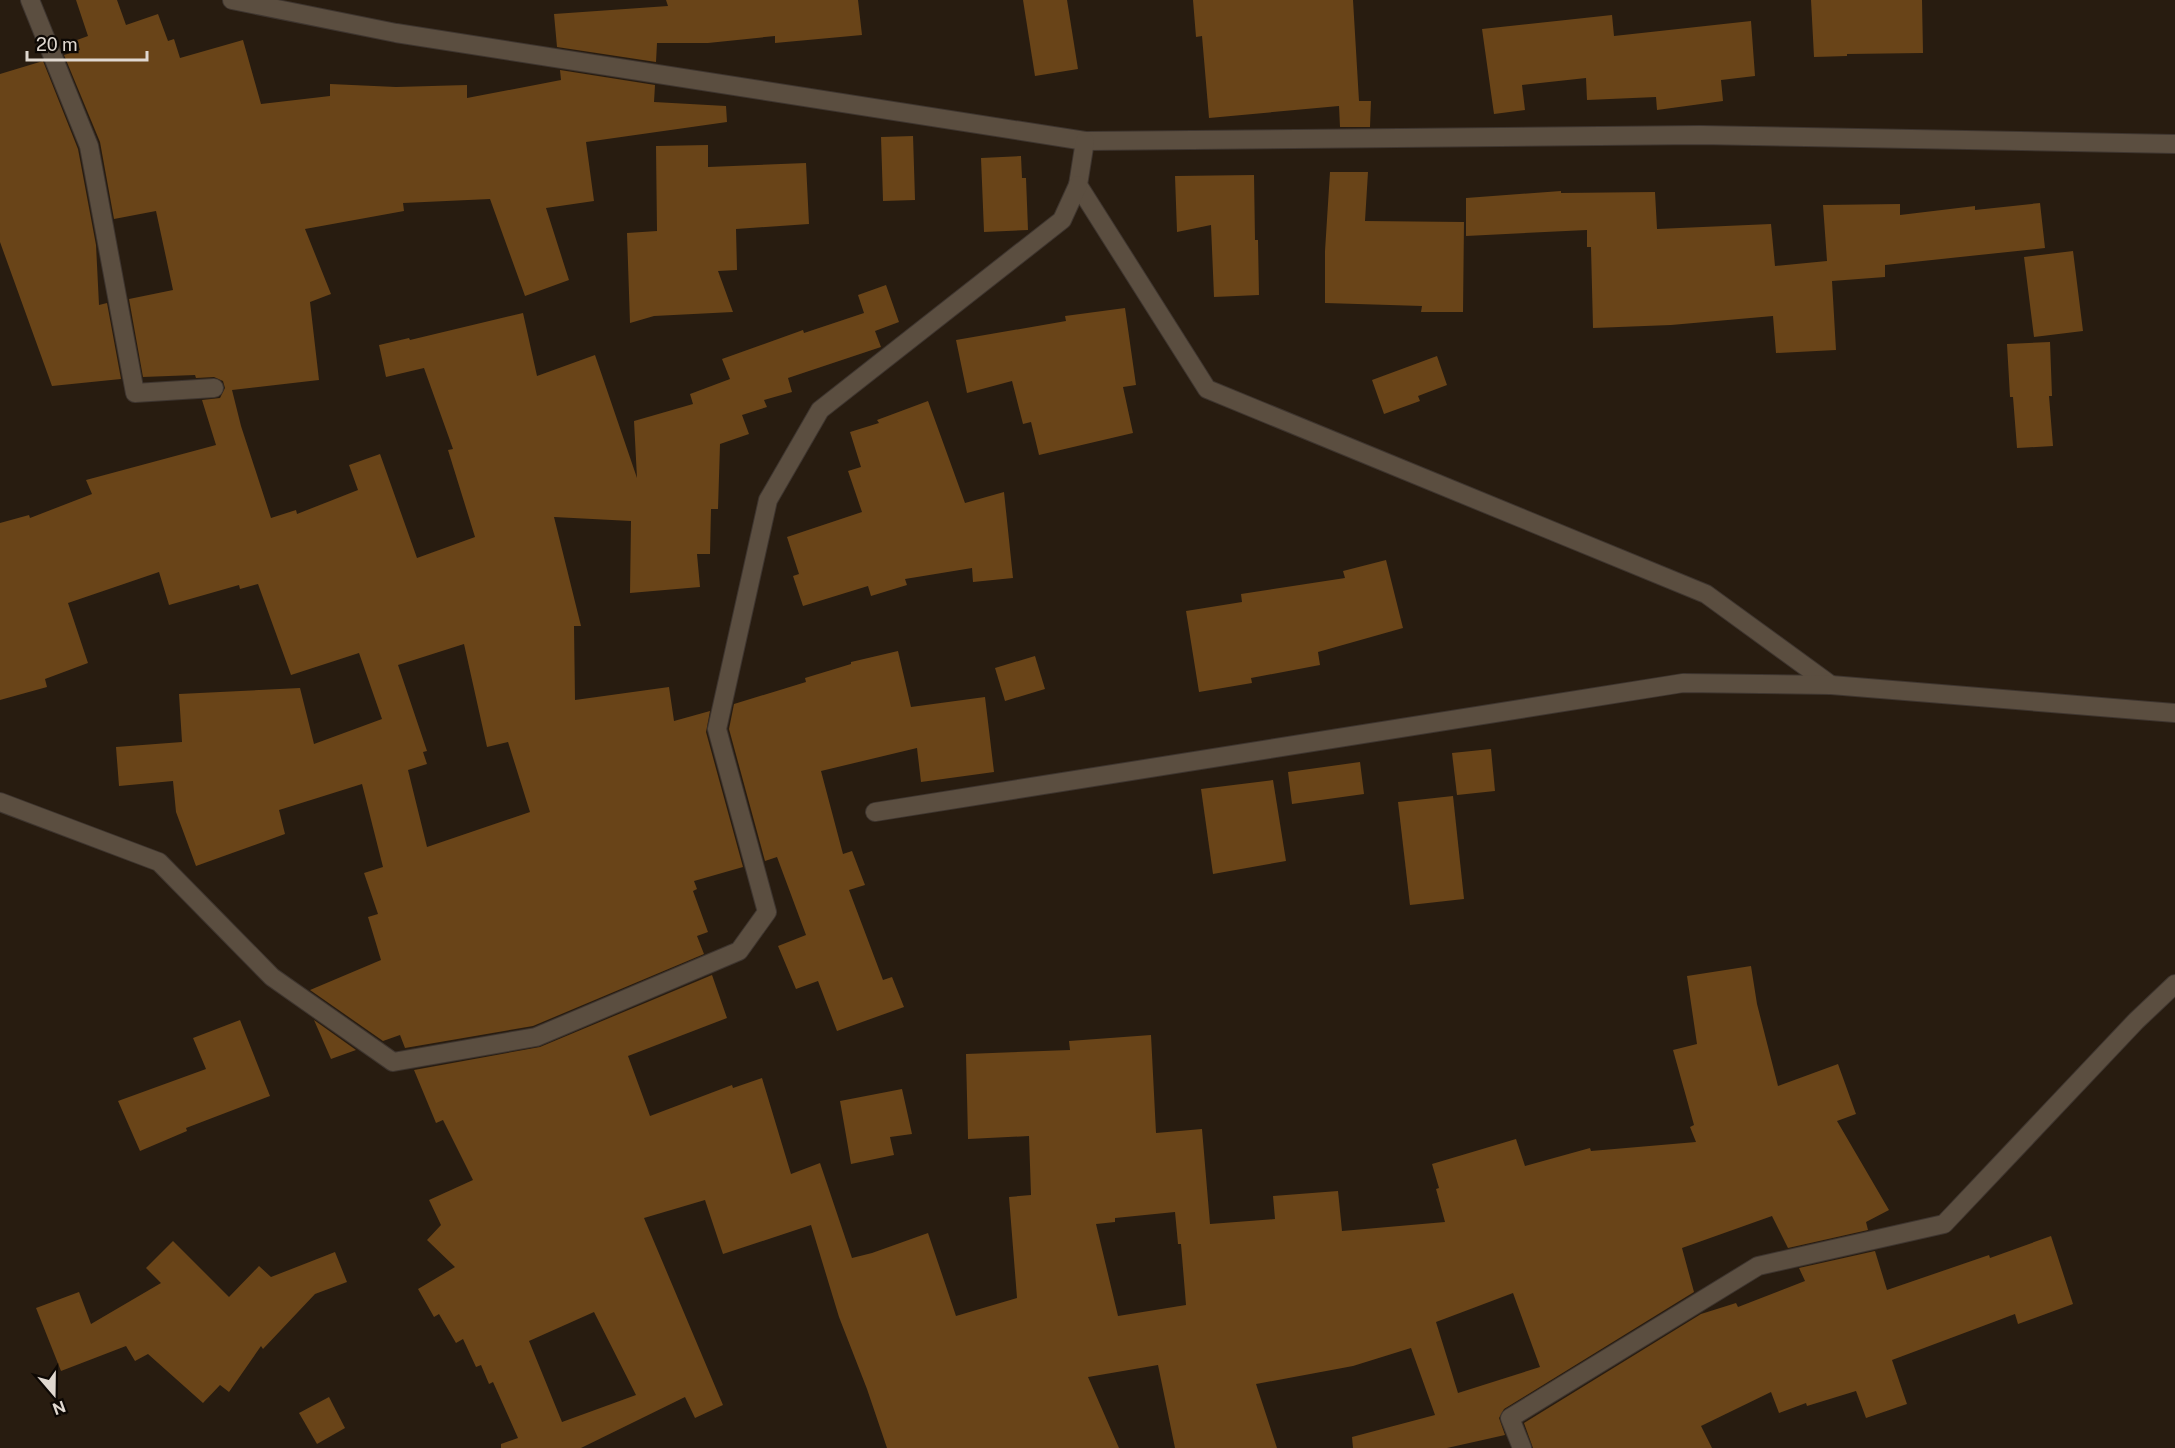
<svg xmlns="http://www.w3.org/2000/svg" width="2175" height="1448" viewBox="0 0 2175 1448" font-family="'Public Sans',sans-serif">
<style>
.building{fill:#694418;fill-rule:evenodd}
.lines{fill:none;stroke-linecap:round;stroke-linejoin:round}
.minor-casing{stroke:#3e352f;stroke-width:20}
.minor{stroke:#5b4e40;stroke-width:18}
</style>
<rect width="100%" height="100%" fill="#281c10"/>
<g class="building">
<path d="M 76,0 L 117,0 L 126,25 L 158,14 L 168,41 L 174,39 L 180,58 L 243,40 L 261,104 L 330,96 L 330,84 L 396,87 L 467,85 L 467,98 L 561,80 L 560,70 L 655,85 L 654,102 L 726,106 L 727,122 L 586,142 L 594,201 L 546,208 L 569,280 L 525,296 L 490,199 L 403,203 L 404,211 L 305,229 L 331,294 L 310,302 L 319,380 L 232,390 L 241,426 L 271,518 L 296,510 L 297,514 L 358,490 L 349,465 L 380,454 L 417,558 L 475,537 L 448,450 L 453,449 L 424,368 L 386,377 L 379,345 L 409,338 L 410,340 L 523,313 L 537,376 L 595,355 L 637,478 L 634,421 L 693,404 L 690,394 L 730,379 L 722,359 L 803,330 L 804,333 L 864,313 L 858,295 L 886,285 L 899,322 L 875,331 L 881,347 L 788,378 L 792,392 L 764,400 L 767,407 L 742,415 L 749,434 L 720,444 L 718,509 L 711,509 L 710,554 L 697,554 L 700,587 L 630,593 L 631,521 L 554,517 L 581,626 L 574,626 L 575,700 L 669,687 L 674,721 L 710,711 L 706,732 L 743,867 L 694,881 L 697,889 L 693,891 L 708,932 L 697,936 L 704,954 L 533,1026 L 405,1048 L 400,1035 L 383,1041 L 310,990 L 381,960 L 368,917 L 378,914 L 364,873 L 383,867 L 362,784 L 279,810 L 285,834 L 196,866 L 176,812 L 173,781 L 119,786 L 116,747 L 182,742 L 179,694 L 300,688 L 314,744 L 382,719 L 359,653 L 291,675 L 258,584 L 240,589 L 239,585 L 169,605 L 159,572 L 68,603 L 88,663 L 45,679 L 47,687 L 0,700 L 0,523 L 29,515 L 30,518 L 92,494 L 86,480 L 216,445 L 202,400 L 220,398 L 225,388 L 223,381 L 214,377 L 196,378 L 195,375 L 143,377 L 129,299 L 173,290 L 156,211 L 114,219 L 100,142 L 64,55 L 80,50 L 77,40 L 88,36 ZM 464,644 L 487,747 L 508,742 L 530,812 L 427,847 L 408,770 L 427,764 L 423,752 L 427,751 L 398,665 Z"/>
<path d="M 666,0 L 858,0 L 862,35 L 775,43 L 775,36 L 708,43 L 657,43 L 656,62 L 557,47 L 554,14 L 668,6 Z"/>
<path d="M 1023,0 L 1067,0 L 1078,69 L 1035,76 Z"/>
<path d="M 1193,0 L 1353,0 L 1359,101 L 1371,101 L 1370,127 L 1340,127 L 1339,106 L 1209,118 L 1202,36 L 1196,37 Z"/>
<path d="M 1811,0 L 1922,0 L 1923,53 L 1847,54 L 1847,56 L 1814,57 Z"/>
<path d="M 1612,15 L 1614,36 L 1751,21 L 1755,76 L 1721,80 L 1723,101 L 1657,110 L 1656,97 L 1587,100 L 1586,78 L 1522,85 L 1525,110 L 1494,114 L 1482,29 Z"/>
<path d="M 43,61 L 78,149 L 96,245 L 99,305 L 107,303 L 121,379 L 52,386 L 0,242 L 0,74 Z"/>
<path d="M 913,136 L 915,200 L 883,201 L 881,137 Z"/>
<path d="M 708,145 L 708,167 L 806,163 L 809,224 L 736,229 L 737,270 L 718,271 L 733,312 L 654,316 L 630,323 L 627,233 L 657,231 L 656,146 Z"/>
<path d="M 1021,156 L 1022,178 L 1026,178 L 1028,230 L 984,232 L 981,158 Z"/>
<path d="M 1330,172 L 1368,172 L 1365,221 L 1464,222 L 1463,312 L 1421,312 L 1422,306 L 1325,303 L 1325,251 Z"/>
<path d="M 1254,175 L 1255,240 L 1258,240 L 1259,295 L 1214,297 L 1211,225 L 1177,232 L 1175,176 Z"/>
<path d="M 1561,191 L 1561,193 L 1655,192 L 1657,229 L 1771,224 L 1775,266 L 1827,261 L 1823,205 L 1900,204 L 1900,215 L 1975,206 L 1975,210 L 2040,203 L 2045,248 L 1885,265 L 1885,277 L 1832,281 L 1836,350 L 1776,353 L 1773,316 L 1671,325 L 1593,328 L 1591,247 L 1587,247 L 1587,230 L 1466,236 L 1466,198 Z"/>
<path d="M 2073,251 L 2083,331 L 2034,337 L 2024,257 Z"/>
<path d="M 1125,308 L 1136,385 L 1123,387 L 1133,433 L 1039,455 L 1031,422 L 1023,424 L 1012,381 L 967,393 L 956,340 L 1066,321 L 1065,316 Z"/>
<path d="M 2050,342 L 2052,396 L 2049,396 L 2053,446 L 2017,448 L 2013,397 L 2010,397 L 2007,344 Z"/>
<path d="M 1437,356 L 1447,385 L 1418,396 L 1420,401 L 1384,414 L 1372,380 Z"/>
<path d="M 928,401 L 965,503 L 1004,492 L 1013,578 L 973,582 L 972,568 L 905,579 L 907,585 L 871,596 L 868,586 L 803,606 L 793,576 L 799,574 L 787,537 L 862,512 L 848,471 L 861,467 L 850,432 L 879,423 L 877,420 Z"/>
<path d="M 1386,560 L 1403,628 L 1318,652 L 1320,665 L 1251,678 L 1252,683 L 1199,692 L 1186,611 L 1242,602 L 1241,594 L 1345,578 L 1343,571 Z"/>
<path d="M 898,651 L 911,707 L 985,697 L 994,772 L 921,782 L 917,748 L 821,771 L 843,854 L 852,851 L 865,885 L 849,890 L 883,980 L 892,977 L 904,1007 L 837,1031 L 818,981 L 796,989 L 778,946 L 806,935 L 777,857 L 765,861 L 729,729 L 734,704 L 806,682 L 805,678 L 851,664 L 851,662 Z"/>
<path d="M 1035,656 L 1045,689 L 1005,701 L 995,668 Z"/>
<path d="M 1491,749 L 1495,791 L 1457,795 L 1452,753 Z"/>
<path d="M 1360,762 L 1364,794 L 1292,804 L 1288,772 Z"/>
<path d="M 1273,780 L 1286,861 L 1213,874 L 1201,789 Z"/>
<path d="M 1453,796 L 1464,899 L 1410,905 L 1398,802 Z"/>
<path d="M 1751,966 L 1757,1004 L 1778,1086 L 1838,1064 L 1856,1114 L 1837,1121 L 1889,1210 L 1866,1222 L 1868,1230 L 1788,1248 L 1772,1216 L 1682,1248 L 1694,1292 L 1504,1409 L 1499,1418 L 1505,1435 L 1447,1448 L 1353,1448 L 1352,1437 L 1435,1415 L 1411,1348 L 1353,1366 L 1256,1384 L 1277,1448 L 1175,1448 L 1158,1365 L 1088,1377 L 1119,1448 L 887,1448 L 867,1389 L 839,1317 L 811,1225 L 723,1254 L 705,1200 L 644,1218 L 723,1405 L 695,1418 L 685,1397 L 581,1448 L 501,1448 L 501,1444 L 518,1438 L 493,1382 L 489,1384 L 481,1365 L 476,1367 L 463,1339 L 456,1343 L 439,1314 L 434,1317 L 418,1289 L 455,1267 L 427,1240 L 441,1225 L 429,1200 L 473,1180 L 443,1120 L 436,1123 L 414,1070 L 540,1047 L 712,975 L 727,1018 L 628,1056 L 650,1116 L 732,1085 L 733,1088 L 762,1078 L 791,1174 L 820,1163 L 852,1258 L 872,1253 L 928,1233 L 956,1316 L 1017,1298 L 1009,1197 L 1031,1195 L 1029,1136 L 968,1139 L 966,1054 L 1070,1050 L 1069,1041 L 1151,1035 L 1156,1133 L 1202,1129 L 1210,1224 L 1275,1219 L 1273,1196 L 1338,1191 L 1342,1231 L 1445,1222 L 1436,1189 L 1439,1188 L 1432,1164 L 1516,1139 L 1525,1166 L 1590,1148 L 1591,1151 L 1696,1142 L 1690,1127 L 1694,1125 L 1673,1050 L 1697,1044 L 1687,976 ZM 1175,1212 L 1178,1244 L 1181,1244 L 1186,1305 L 1118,1316 L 1096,1224 L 1115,1222 L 1115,1218 ZM 1513,1293 L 1540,1367 L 1458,1393 L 1436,1322 ZM 594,1312 L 636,1395 L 562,1422 L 529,1341 Z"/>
<path d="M 240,1020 L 270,1096 L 186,1128 L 187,1131 L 140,1151 L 118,1101 L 206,1069 L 193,1038 Z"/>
<path d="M 314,1020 L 356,1050 L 331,1059 Z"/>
<path d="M 902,1089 L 912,1134 L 890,1137 L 894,1155 L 851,1164 L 840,1101 Z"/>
<path d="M 2051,1236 L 2073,1304 L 2018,1324 L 2015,1314 L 1892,1360 L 1907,1404 L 1866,1418 L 1856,1391 L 1807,1406 L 1806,1403 L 1779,1413 L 1771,1392 L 1701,1426 L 1712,1448 L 1533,1448 L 1524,1423 L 1701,1314 L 1736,1303 L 1738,1307 L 1805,1281 L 1799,1268 L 1875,1251 L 1887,1290 L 1989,1255 L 1990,1258 Z"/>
<path d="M 173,1241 L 229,1297 L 259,1266 L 271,1277 L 335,1252 L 347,1282 L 315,1294 L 263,1349 L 261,1346 L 229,1392 L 220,1385 L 203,1403 L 148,1354 L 135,1361 L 126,1346 L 61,1371 L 36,1308 L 79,1292 L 91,1324 L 161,1283 L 146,1268 Z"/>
<path d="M 329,1397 L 345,1428 L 317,1444 L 299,1413 Z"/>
</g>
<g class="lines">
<defs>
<g id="minor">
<path d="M 30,0 L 89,146 L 135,393 L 214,388"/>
<path d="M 232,0 L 396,33 L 1085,141 L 1700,135 L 2175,144"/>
<path d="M 1085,141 L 1078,185 L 1207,389 L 1706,594 L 1831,685"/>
<path d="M 0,802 L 159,862 L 272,977 L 393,1062 L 536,1037 L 739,951 L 767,912 L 717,729 L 768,500 L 820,410 L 1062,220 L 1078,185"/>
<path d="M 875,812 L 1683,683 L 1831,685 L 2175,713"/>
<path d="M 1522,1448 L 1510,1418 L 1758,1266 L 1944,1224 L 2136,1021 L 2175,984"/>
</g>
</defs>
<use href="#minor" class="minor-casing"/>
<use href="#minor" class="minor"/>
</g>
<g transform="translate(54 1394) rotate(160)" stroke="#0d0804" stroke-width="4.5" paint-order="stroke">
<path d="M0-4.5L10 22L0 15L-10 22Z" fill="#e0d8d0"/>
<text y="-9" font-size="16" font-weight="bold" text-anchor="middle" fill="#e0d8d0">N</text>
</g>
<path d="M27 51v9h120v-9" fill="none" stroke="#e0d8d0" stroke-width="3"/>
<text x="36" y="51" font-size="18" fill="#e0d8d0" stroke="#0d0804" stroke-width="4.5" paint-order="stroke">20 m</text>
</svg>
